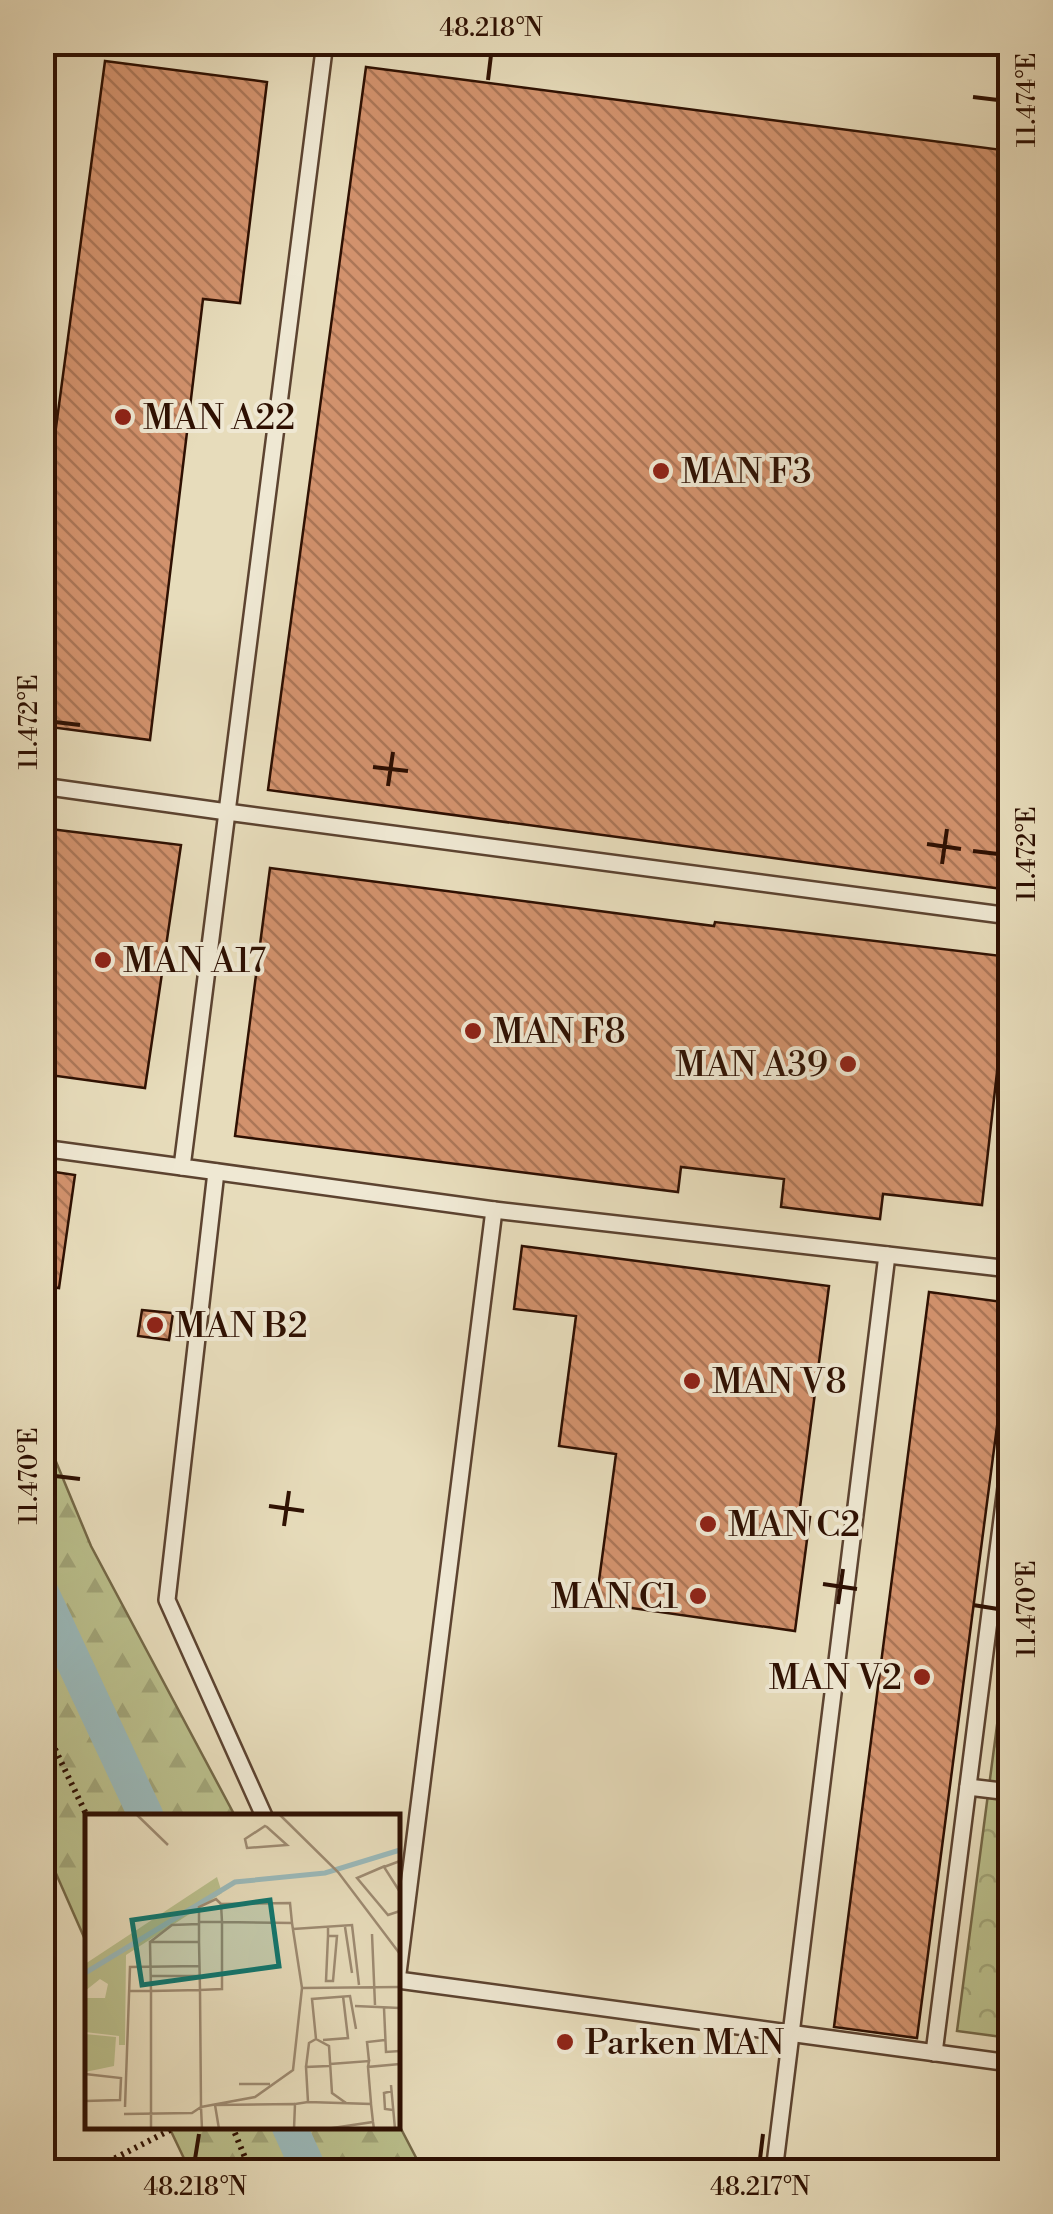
<svg xmlns="http://www.w3.org/2000/svg" width="1053" height="2214" viewBox="0 0 1053 2214" font-family="'Libre Bodoni',serif">
<style>
.forest{fill:url(#forest-firs);stroke:#746847;stroke-width:2.5}
.park{fill:url(#park-crowns);stroke:#746847;stroke-width:2.5}
.lines{fill:none;stroke-linecap:round;stroke-linejoin:round}
.canal{stroke:#9ab9ba;stroke-width:35}
.building{fill:url(#building-back-hatch);stroke:#2e1002;stroke-width:2.5}
.lane-casing{stroke:#5c4330;stroke-width:20}
.path{stroke:#2e1002;stroke-width:6;stroke-dasharray:2.5 5;stroke-linecap:butt}
.lane{stroke:#efe8d3;stroke-width:15}
.ticks{fill:none;stroke:#2e1002;stroke-width:4}
.poi-dot{fill:#8f2418;stroke:#efe8d3;stroke-width:4}
.labels{text-anchor:middle;stroke-width:8;stroke-linejoin:round;paint-order:stroke}
.poi-label{font-size:35px;fill:#2e1002;stroke:#efe8d3;text-anchor:start}
.inset-river{fill:none;stroke:#9ab9ba;stroke-width:5}
.inset-road{fill:none;stroke:#9d8a71;stroke-width:2.5}
.view{fill:#0f766e;fill-opacity:0.15;stroke:#0f766e;stroke-width:5}
.inset-edge{fill:none;stroke:#2e1002;stroke-width:5}
.neatline{fill:none;stroke:#2e1002;stroke-width:4}
.ticks-label{font-size:25px;text-anchor:middle;fill:#2e1002}
</style>
<defs>
<pattern id="forest-firs" width="22" height="20" patternUnits="userSpaceOnUse" patternTransform="scale(2.5)"><rect width="22" height="20" fill="#babf8c"/><path d="M5 1l3.5 6h-7zM16 11l3.5 6h-7z" fill="#a0a377"/></pattern>
<pattern id="park-crowns" width="20" height="18" patternUnits="userSpaceOnUse" patternTransform="scale(2.5)"><rect width="20" height="18" fill="#babf8c"/><path d="M2 6a3 3 0 1 1 6 0M12 15a3 3 0 1 1 6 0" fill="none" stroke="#a0a377"/></pattern>
<pattern id="building-back-hatch" width="6" height="6" patternUnits="userSpaceOnUse" patternTransform="scale(2.5)"><rect width="6" height="6" fill="#d2926d"/><path d="M-1 5l2 2M0 0l6 6M5-1l2 2" fill="none" stroke="#ab7657"/></pattern>
</defs>
<rect width="100%" height="100%" fill="#e7dcbb"/>
<filter id="stains"><feTurbulence type="fractalNoise" baseFrequency=".002" numOctaves="4"/><feColorMatrix values="0 0 0 0 .2 0 0 0 0 .09 0 0 0 0 .02 0 0 0 .5 -.17"/></filter>
<radialGradient id="worn" r=".72"><stop offset=".6" stop-color="#630" stop-opacity="0"/><stop offset="1" stop-color="#630" stop-opacity=".3"/></radialGradient>
<g class="forest">
<path d="M 42,1428 L 91,1546 L 235,1816 L 88,1816 L 87,1944 L 43,1844 Z"/>
<path d="M 398,2123 L 423,2171 L 190,2171 L 169,2127 L 398,2126 Z"/>
</g>
<path class="park" d="M 1010,1626 L 1010,2038 L 957,2031 Z"/>
<g class="lines">
<g class="canal">
<path d="M 42,1594 L 146,1816"/>
<path d="M 289,2126 L 310,2172"/>
</g>
</g>
<g class="building">
<path d="M 105,61 L 267,82 L 240,303 L 203,299 L 150,740 L 42,726 L 42,532 Z"/>
<path d="M 366,67 L 1010,151 L 1010,890 L 268,790 Z"/>
<path d="M 42,828 L 181,845 L 145,1088 L 42,1074 Z"/>
<path d="M 270,868 L 714,926 L 715,922 L 1010,957 L 982,1205 L 883,1194 L 880,1219 L 781,1207 L 784,1179 L 681,1167 L 678,1192 L 235,1136 Z"/>
<path d="M 42,1170 L 75,1175 L 59,1288 L 42,1286 Z"/>
<path d="M 522,1246 L 829,1286 L 799,1515 L 810,1517 L 795,1631 L 596,1603 L 616,1454 L 559,1446 L 576,1316 L 514,1309 Z"/>
<path d="M 929,1292 L 1010,1303 L 1010,1327 L 917,2038 L 834,2027 Z"/>
<path d="M 142,1310 L 173,1313 L 169,1340 L 138,1336 Z"/>
</g>
<g class="lines">
<defs>
<g id="lane">
<path d="M 269,42 L 323,48"/>
<path d="M 42,96 L 49,42"/>
<path d="M 42,786 L 227,812 L 325,42"/>
<path d="M 42,1148 L 182,1167"/>
<path d="M 216,1172 L 167,1600 L 264,1816"/>
<path d="M 494,1210 L 1010,1269"/>
<path d="M 968,1787 L 1010,1792"/>
<path d="M 398,1973 L 494,1210 L 182,1167 L 227,812 L 1010,916"/>
<path d="M 398,1980 L 1010,2063"/>
<path d="M 934,2053 L 1010,1456"/>
<path d="M 774,2172 L 887,1255"/>
</g>
</defs>
<use href="#lane" class="lane-casing"/>
<g class="path">
<path d="M 42,1722 L 88,1818"/>
<path d="M 232,2126 L 251,2172"/>
<path d="M 88,2172 L 178,2126"/>
</g>
<use href="#lane" class="lane"/>
</g>
<path class="ticks" d="M 488,80 L 491,55M 973,97 L 998,100M 55,722 L 80,725M 373,767 L 408,771M 388,786 L 393,752M 927,844 L 961,849M 973,851 L 998,854M 942,864 L 947,829M 55,1476 L 80,1479M 269,1506 L 304,1511M 284,1526 L 289,1491M 823,1584 L 857,1589M 838,1604 L 843,1569M 973,1605 L 998,1609M 195,2159 L 199,2134M 760,2159 L 763,2134"/>
<g class="poi-dot">
<circle cx="123" cy="417" r="10"/>
<circle cx="661" cy="471" r="10"/>
<circle cx="103" cy="960" r="10"/>
<circle cx="473" cy="1031" r="10"/>
<circle cx="848" cy="1064" r="10"/>
<circle cx="155" cy="1325" r="10"/>
<circle cx="692" cy="1381" r="10"/>
<circle cx="708" cy="1524" r="10"/>
<circle cx="698" cy="1596" r="10"/>
<circle cx="922" cy="1677" r="10"/>
<circle cx="565" cy="2042" r="10"/>
</g>
<g class="labels">
<g class="poi-label">
<text x="143" y="429">MAN A22</text>
<text x="681" y="483">MAN F3</text>
<text x="123" y="972">MAN A17</text>
<text x="493" y="1043">MAN F8</text>
<text x="828" y="1076" text-anchor="end">MAN A39</text>
<text x="175" y="1337">MAN B2</text>
<text x="712" y="1393">MAN V8</text>
<text x="728" y="1536">MAN C2</text>
<text x="678" y="1608" text-anchor="end">MAN C1</text>
<text x="902" y="1689" text-anchor="end">MAN V2</text>
<text x="585" y="2054">Parken MAN</text>
</g>
</g>
<g transform="translate(85 1814)">
<rect width="315" height="315" fill="#e7dcbb"/>
<path d="M 132,63 L 137,79 L 41,141 L 40,231 L 34,231 L 34,222 L 0,218 L 0,184 L 20,184 L 23,170 L 15,165 L 0,177 L 0,150 Z" fill="#babf8c"/>
<path d="M 0,220 L 31,223 L 29,252 L 0,258 Z" fill="#babf8c"/>
<path class="inset-river" d="M 0,159 L 150,68 L 240,59 L 315,36"/>
<path class="inset-road" d="M 51,0 L 83,31M 194,0 L 253,58 L 315,140M 260,0 L 313,0M 180,12 L 182,13 L 202,31 L 162,34 L 160,25 ZM 315,47 L 299,53 L 315,78M 300,52 L 272,64 L 303,101 L 315,97M 114,108 L 114,93 L 131,85 L 136,90M 207,109 L 205,89 L 136,90 L 137,108 L 207,109 L 217,174 L 315,173M 260,113 L 267,159M 208,115 L 267,111 L 274,171M 287,120 L 290,191M 243,122 L 241,167 L 248,167 L 252,122 L 243,122 L 243,114M 65,128 L 87,111 L 114,110M 66,162 L 115,162M 43,177 L 66,177 L 65,128 L 114,128 L 114,108 L 137,108 L 137,175 L 115,176 L 114,128M 270,192 L 315,194M 299,194 L 301,238 L 315,237M 238,226 L 263,224 L 258,182M 284,247 L 282,228 L 300,226M 245,250 L 284,247 L 283,253M 221,253 L 224,229 L 231,225M 0,260 L 36,264 L 35,286 L 0,287M 154,270 L 185,270M 306,271 L 310,315M 307,277 L 299,279 L 300,295 L 308,296M 223,288 L 221,253 L 244,252M 261,289 L 247,279 L 244,232 L 231,225 L 227,185 L 265,182 L 271,215M 286,289 L 283,253 L 315,250M 40,293 L 45,153 L 115,152M 39,300 L 107,299 L 116,293 L 117,315M 66,315 L 66,177 L 115,176 L 116,293 L 170,283 L 208,256 L 217,174M 134,315 L 130,291 L 210,290M 209,315 L 210,290 L 223,288 L 286,290 L 288,308M 241,315 L 288,308 L 289,315"/>
<path class="view" d="M 185,86 L 194,152 L 57,171 L 47,106 Z"/>
<rect width="315" height="315" class="inset-edge"/>
</g>
<rect width="1053" height="2214" fill="none" stroke="#e7dcbb" stroke-width="110"/>
<rect x="55" y="55" width="943" height="2104" class="neatline"/>
<g class="ticks-label">
<text x="491" y="36">48.218°N</text>
<text transform="translate(1026 100) rotate(-90)" y="9">11.474°E</text>
<text transform="translate(28 722) rotate(-90)" y="9">11.472°E</text>
<text transform="translate(1026 854) rotate(-90)" y="9">11.472°E</text>
<text transform="translate(28 1476) rotate(-90)" y="9">11.470°E</text>
<text transform="translate(1026 1609) rotate(-90)" y="9">11.470°E</text>
<text x="195" y="2195">48.218°N</text>
<text x="760" y="2195">48.217°N</text>
</g>
<rect width="100%" height="100%" filter="url(#stains)"/>
<rect width="100%" height="100%" fill="url(#worn)"/>
</svg>
